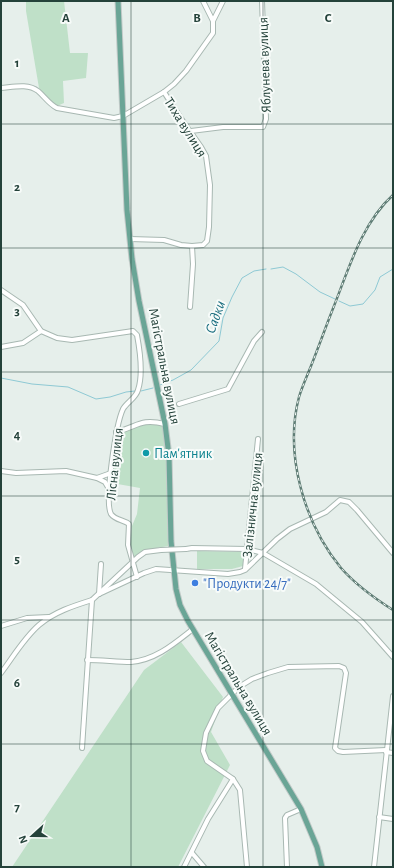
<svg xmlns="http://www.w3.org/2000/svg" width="394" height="868" viewBox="0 0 394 868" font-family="'Alegreya Sans',sans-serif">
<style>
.green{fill:#bfe0c8}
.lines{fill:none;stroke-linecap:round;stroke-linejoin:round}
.stream{stroke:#8ec9d4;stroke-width:1}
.minor-casing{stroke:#a8b8b2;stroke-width:6}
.major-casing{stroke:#c2cac8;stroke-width:7}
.minor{stroke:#fff;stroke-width:4}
.major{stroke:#6aa596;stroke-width:5}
.rail-casing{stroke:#5f7d75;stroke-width:2.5}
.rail{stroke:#f7fbf9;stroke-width:1;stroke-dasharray:3;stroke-linecap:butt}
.minor-bridge-casing{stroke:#a8b8b2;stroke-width:6;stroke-linecap:butt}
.minor-bridge{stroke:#fff;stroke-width:4}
.grid{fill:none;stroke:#24423a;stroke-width:1;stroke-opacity:0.55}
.culture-dot{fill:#0f9aa8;stroke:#f7fbf9;stroke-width:1.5}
.shop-dot{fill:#3f7fe0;stroke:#f7fbf9;stroke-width:1.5}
.labels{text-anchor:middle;stroke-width:4;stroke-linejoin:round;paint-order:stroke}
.street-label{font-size:14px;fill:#24423a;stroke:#f7fbf9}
.culture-label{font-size:14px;fill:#0d838f;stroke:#f7fbf9;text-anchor:start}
.shop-label{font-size:14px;fill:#366cbe;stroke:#f7fbf9;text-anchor:start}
.water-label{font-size:15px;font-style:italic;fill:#1c6f80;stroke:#f7fbf9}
.grid-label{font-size:13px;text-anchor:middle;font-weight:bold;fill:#24423a;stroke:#f7fbf9;stroke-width:4;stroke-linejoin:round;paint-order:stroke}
</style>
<rect width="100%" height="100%" fill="#e6efeb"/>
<g class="green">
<path d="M 26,1 L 64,1 L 70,53 L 88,53 L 86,78 L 63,81 L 64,103 L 57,106 L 47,99 L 39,88 L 26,11 Z"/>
<path d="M 144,423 L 163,426 L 166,456 L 168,546 L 145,550 L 134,557 L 130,545 L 132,526 L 137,514 L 140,488 L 112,483 L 117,435 L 118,432 C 128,431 135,426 144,423 Z"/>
<path d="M 197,551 L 244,552 L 243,566 L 232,569 L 197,569 Z"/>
<path d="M 181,642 L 223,697 L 211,732 L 230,765 L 178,867 L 12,867 L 144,670 Z"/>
</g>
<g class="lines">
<g class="stream">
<path d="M 271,269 L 283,267 L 296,274 L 320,292 L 335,299"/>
<path d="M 339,301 L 350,306 L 363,304 L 375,290 L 380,277 L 393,269"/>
<path d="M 1,378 L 32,384 L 68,387 L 96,399 L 110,397 L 126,392 L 135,391"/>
<path d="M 160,385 L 173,380 L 191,370 L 219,341 L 223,318 L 232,297 L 242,278 L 254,271 L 266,269"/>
<path d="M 141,391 L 153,388"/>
</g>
<defs>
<g id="minor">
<path d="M 213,21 L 223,1"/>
<path d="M 1,88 C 13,87 28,83 38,91 C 45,97 49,104 57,108 L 114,118 L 123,116 L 164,92 L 174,84 L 186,71 L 213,33 L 213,21 L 203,1"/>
<path d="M 191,131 L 223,127 L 263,127 L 266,119 L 262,1"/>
<path d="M 130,239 L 164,240 L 181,245 L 192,246 L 203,245 L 207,241 L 209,227 L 210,185 L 206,156 L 201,147 L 184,123 L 164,92"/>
<path d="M 1,290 L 23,305 L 41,331 L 57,338 L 72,340 L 133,331 L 137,335 C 140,351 143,375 138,390 C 136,398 127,402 123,409 C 116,424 104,501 111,514 C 115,520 124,520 129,524 L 128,545 L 137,577"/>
<path d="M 190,307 L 193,264 L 192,246"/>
<path d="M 1,347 L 23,343 L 41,331"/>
<path d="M 179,404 L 228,389 L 254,341 L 262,332"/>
<path d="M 116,432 C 138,427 139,418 165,424"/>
<path d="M 1,471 L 16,473 L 66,471 L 97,478"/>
<path d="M 109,489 L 105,482 L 97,478 L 111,473"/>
<path d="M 186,549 L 192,548 L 247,549 L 263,553 L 316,584 L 362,622 L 393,657"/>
<path d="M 245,569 L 258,439"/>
<path d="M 99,594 L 144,573 L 156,569 L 228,574 L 240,572 L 245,570 L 277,539 L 290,529 L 326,512 L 340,500 L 349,502 L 357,510 L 393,553"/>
<path d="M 99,594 L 101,564"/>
<path d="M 1,626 L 27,618 L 49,617"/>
<path d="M 87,660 C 102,660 117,662 131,662 C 156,660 175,643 193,629"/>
<path d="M 1,673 C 13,657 24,638 39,625 C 54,612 73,606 92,600"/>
<path d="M 82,748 L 92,600 L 138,557 L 145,552 L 161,550"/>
<path d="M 386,752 L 393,753"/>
<path d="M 233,779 L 240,790 L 247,867"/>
<path d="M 379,817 L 393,819"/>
<path d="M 192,853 L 204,867"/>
<path d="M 184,867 L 208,819 L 233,779 L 207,761 L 203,751 L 206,733 L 218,708 L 239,687 L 252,679 L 268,673 L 288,667 L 339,666 L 344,668 L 346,673 L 335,748 L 338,751 L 343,752 L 386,750"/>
<path d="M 287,867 L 285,818 L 287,815 L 301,809"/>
<path d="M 374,867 L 393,696"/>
</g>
<path id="major" d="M 118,1 L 127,210 L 132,259 L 139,301 L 165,424 L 169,456 L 171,541 L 176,589 L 180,605 L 188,621 L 301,809 L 317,847 L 322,867"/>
</defs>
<use href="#minor" class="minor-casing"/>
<use href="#major" class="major-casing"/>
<use href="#minor" class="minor"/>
<use href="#major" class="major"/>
<defs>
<path id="rail" d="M 393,195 C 362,223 349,268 334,306 C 326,326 319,346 311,366 C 307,376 302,387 299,397 C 284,454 304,523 341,568 C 356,585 374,598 393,610"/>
</defs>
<use href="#rail" class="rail-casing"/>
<use href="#rail" class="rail"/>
<defs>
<path id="minor-bridge" d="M 161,550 L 186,549"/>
</defs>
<use href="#minor-bridge" class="minor-bridge-casing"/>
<use href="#minor-bridge" class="minor-bridge"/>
</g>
<path class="grid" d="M 131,1 L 131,867M 263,1 L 263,867M 1,124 L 393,124M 1,248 L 393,248M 1,372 L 393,372M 1,496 L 393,496M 1,620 L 393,620M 1,744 L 393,744"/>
<circle class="culture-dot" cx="146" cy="453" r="4"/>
<circle class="shop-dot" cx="195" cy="583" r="4"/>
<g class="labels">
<g class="street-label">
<text transform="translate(264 65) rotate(-92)" y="5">Яблунева вулиця</text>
<text transform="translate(186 127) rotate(58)" y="5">Тиха вулиця</text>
<text transform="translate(165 366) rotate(79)" y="5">Магістральна вулиця</text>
<text transform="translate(114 464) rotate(-84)" y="5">Лісна вулиця</text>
<text transform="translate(252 505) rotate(-84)" y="5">Залізнична вулиця</text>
<text transform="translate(239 683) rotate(59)" y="5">Магістральна вулиця</text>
</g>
<g class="culture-label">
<text x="154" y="458">Пам'ятник</text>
</g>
<g class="shop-label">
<text x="203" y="588">"Продукти 24/7"</text>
</g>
<g class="water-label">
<text transform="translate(215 317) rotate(-70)" y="5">Садки</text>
</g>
</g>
<g class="grid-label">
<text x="66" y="22">A</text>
<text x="197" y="22">B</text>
<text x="328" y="22">C</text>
<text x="17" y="67">1</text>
<text x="17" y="191">2</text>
<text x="17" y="315">3</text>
<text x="17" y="439">4</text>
<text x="17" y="563">5</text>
<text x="17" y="687">6</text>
<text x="17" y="811">7</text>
</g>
<rect width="394" height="868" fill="none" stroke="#24423a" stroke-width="4"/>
<g transform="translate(32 836) rotate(249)" stroke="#f7fbf9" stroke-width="3" paint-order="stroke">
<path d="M0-3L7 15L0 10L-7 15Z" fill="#24423a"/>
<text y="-6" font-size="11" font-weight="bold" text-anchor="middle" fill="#24423a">N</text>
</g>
</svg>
